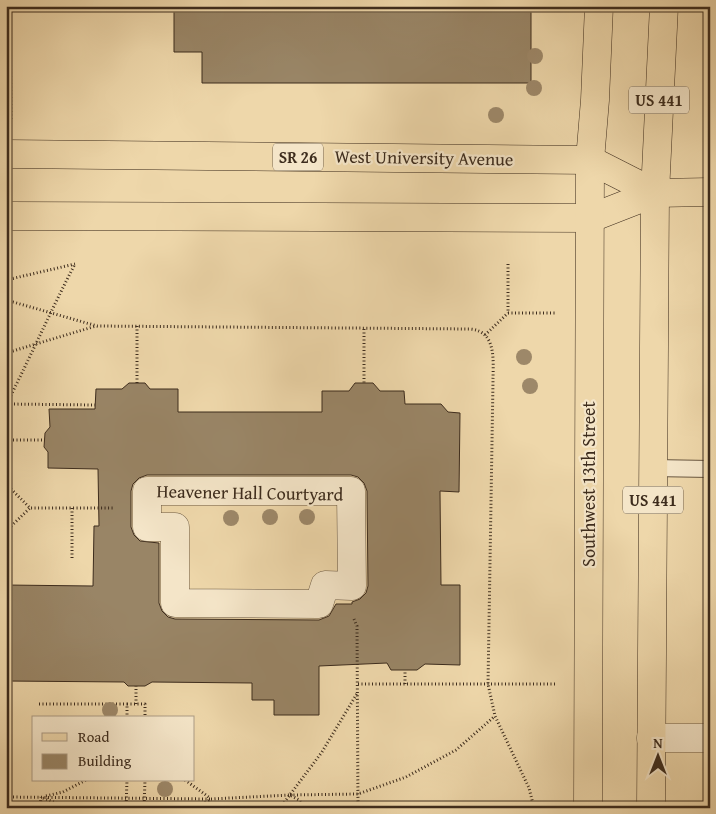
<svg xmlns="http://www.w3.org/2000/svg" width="716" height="814" viewBox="0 0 716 814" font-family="'Gentium Book Plus',serif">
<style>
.building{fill:#998566;stroke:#3d2c1d;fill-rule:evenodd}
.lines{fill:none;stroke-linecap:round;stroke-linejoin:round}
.lane-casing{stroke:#695740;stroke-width:18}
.street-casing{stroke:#695740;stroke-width:29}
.primary-casing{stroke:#3d2c1d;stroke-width:29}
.path{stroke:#3d2c1d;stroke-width:3;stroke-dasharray:1 2.5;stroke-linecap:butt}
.lane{stroke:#f4e5c8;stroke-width:16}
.street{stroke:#f4e5c8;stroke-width:28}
.primary{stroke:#eed7aa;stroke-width:28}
.tree{fill:#9d8869}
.labels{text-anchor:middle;stroke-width:4.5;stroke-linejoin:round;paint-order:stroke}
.shield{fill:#f4e5c8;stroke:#746450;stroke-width:1}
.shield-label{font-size:16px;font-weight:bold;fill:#3d2c1d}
.street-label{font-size:18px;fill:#3d2c1d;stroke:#f4e5c8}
</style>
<rect width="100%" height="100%" fill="#eed7aa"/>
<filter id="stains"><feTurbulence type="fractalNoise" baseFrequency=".004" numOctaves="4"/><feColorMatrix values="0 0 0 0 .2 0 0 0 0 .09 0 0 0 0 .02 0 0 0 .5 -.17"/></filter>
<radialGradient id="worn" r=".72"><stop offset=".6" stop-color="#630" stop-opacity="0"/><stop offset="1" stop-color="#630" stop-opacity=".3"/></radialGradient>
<g class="building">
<path d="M 174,6 L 531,6 L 531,83 L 202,83 L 202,52 L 174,52 Z"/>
<path d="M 129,383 L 145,383 L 150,389 L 178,389 L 178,412 L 322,412 L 322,391 L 349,391 L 355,383 L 373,383 L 380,391 L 404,391 L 405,404 L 441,404 L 448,412 L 460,413 L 459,492 L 440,491 L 441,585 L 460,585 L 460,665 L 425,664 L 417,670 L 391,670 L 387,663 L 319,666 L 319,715 L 274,715 L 274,700 L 252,700 L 252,683 L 152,682 L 145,686 L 128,686 L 124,682 L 6,681 L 6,585 L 93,586 L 94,526 L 99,526 L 98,469 L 48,468 L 48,452 L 44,447 L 45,433 L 50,427 L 49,409 L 95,409 L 96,389 L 122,389 ZM 147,475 L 351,475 L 358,477 L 364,483 L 367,491 L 368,586 L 366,593 L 360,599 L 352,602 L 352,604 L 336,604 L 329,616 L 319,620 L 175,619 L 168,617 L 162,611 L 159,603 L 159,543 L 140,541 L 134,535 L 131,527 L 131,491 L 133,484 L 139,478 Z"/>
</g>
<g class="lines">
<defs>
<path id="lane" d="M 653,468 L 710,469"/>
<g id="street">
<path d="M 147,491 L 351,491 L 352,586 L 325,585 L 319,604 L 175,603 L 175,527 L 147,527 Z"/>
<path d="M 651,738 L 710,738"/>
</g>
<g id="primary">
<path d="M 6,154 L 590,160 L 655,193"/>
<path d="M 6,216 L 591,218 L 655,193 L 710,192"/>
<path d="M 588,808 L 590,160 L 595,100 L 599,6"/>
<path d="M 651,808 L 655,193 L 664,6"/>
</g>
</defs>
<use href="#lane" class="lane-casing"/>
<use href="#street" class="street-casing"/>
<use href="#primary" class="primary-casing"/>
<g class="path">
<path d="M 10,6 L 11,121"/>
<path d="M 508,264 L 508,313 L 556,313"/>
<path d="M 6,280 L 75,264"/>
<path d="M 6,300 L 97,326 L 470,329 C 497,331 493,361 493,381 L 488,684 L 495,716 L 529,788 L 534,808"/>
<path d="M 137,326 L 137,383"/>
<path d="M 364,329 L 364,383"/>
<path d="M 485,335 L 508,313"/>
<path d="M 6,353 L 96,326"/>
<path d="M 7,404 L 95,405"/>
<path d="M 6,405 C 30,358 51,310 75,264"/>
<path d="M 6,440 L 45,440"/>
<path d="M 6,484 L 30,508 L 114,508"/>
<path d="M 72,508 L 72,559"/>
<path d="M 6,531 L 30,508"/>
<path d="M 354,619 L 357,626 L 358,808"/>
<path d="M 358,684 L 555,684"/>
<path d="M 405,684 L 405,670"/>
<path d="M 39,704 L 127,704"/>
<path d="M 136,704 L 136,686"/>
<path d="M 127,718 L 127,704 L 145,704 L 145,718"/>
<path d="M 185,780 L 210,798"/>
<path d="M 290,795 L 358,794 L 406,777 L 456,750 L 495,716"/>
<path d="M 46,796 L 63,792 L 86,780"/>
<path d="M 6,797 L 211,799"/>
<path d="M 43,798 L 69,808"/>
<path d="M 40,808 L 41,797"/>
<path d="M 126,808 L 127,780"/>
<path d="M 144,808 L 145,780"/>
<path d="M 196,808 L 211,799 L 290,795 L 299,800 L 304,808"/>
<path d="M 280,808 L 322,752 L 358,692"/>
</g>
<use href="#lane" class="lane"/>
<use href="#street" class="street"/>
<use href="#primary" class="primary"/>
</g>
<g class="tree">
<circle cx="535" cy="56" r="8"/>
<circle cx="534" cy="88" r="8"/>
<circle cx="496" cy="115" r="8"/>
<circle cx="524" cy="357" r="8"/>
<circle cx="530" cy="386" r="8"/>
<circle cx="270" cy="517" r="8"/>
<circle cx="307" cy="517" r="8"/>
<circle cx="231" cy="518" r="8"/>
<circle cx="110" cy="710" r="8"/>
<circle cx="165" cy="789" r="8"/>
</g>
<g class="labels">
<g class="shield">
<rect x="629" y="86.5" width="60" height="27" rx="4"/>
<rect x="273" y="143.5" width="50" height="27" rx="4"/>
<rect x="623" y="486.5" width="60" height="27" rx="4"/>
</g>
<g class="shield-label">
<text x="659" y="106">US 441</text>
<text x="298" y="163">SR 26</text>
<text x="653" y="506">US 441</text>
</g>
<g class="street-label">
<text transform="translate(424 158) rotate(1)" y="6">West University Avenue</text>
<text transform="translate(589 484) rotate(-90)" y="6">Southwest 13th Street</text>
<text transform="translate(250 493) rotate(1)" y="6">Heavener Hall Courtyard</text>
</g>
</g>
<rect width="716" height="814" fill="none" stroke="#eed7aa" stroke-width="25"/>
<rect x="8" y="8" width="701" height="799" fill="none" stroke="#3d2c1d" stroke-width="2.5"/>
<rect x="12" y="12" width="691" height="789" fill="none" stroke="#3d2c1d"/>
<rect x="32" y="716" width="162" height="65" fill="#f4e5c8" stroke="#ab9b84"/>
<rect x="42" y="733" width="25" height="8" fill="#eed7aa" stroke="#ab9b84"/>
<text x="78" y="742" font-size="15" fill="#3d2c1d">Road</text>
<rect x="42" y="754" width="25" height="15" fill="#998566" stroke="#ab9b84"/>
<text x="78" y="766" font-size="15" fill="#3d2c1d">Building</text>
<g transform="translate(658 756)" stroke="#f4e5c8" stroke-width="4" paint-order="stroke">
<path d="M0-4L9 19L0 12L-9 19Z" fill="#3d2c1d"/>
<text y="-8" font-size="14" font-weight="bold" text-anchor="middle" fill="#3d2c1d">N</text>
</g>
<rect width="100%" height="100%" filter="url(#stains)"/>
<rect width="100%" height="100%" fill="url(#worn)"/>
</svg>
